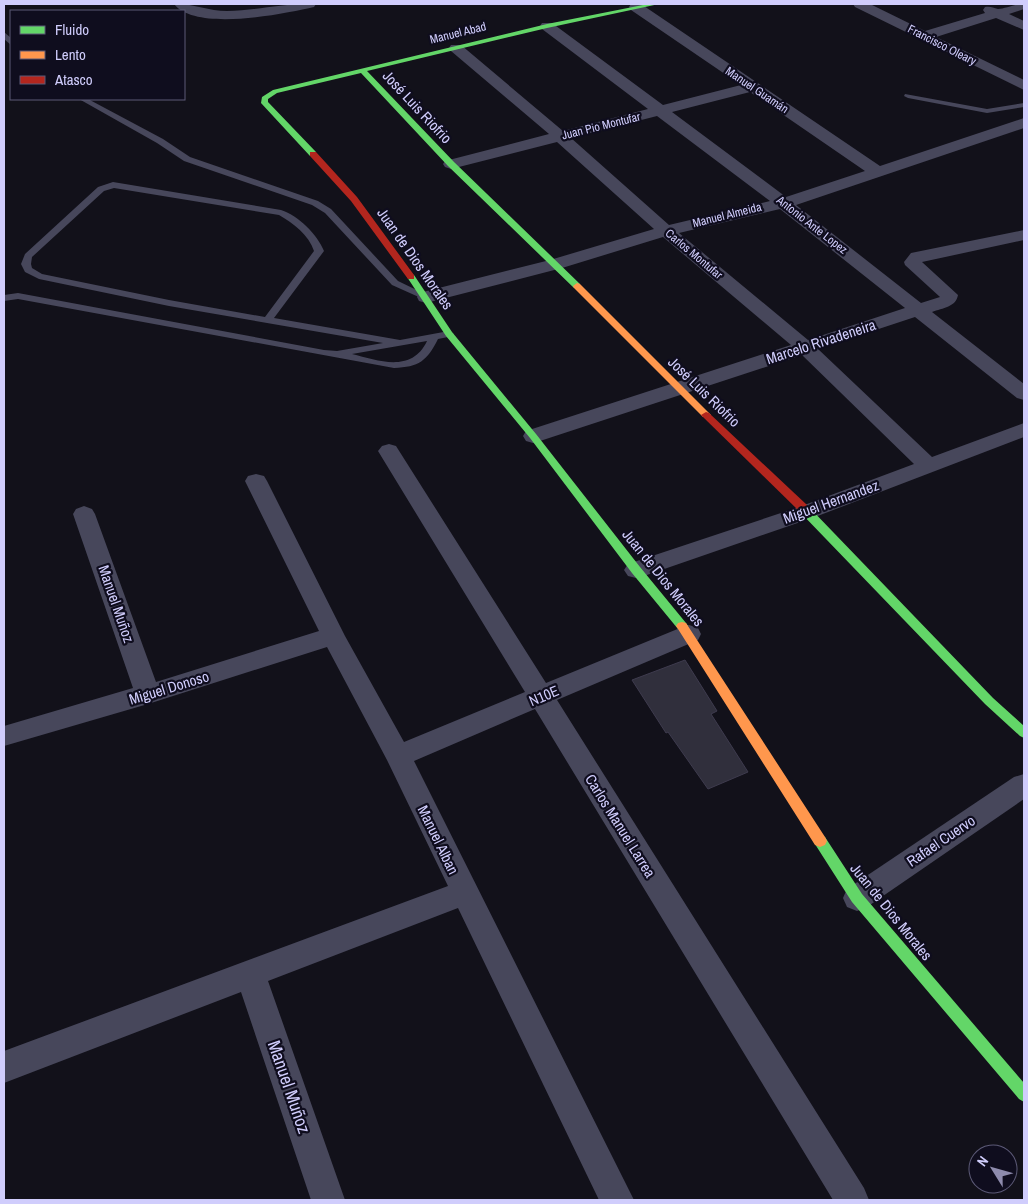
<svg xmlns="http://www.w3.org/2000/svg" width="1028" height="1204" viewBox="0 0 1028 1204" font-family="'Archivo Narrow',sans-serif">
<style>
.building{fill:#302f3c;stroke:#3e3b4e}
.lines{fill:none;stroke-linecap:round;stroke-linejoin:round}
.lane{fill:#47475b;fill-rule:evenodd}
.street{fill:#47475b;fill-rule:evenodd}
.fast{fill:#63d668;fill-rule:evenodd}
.slow{fill:#ff974d;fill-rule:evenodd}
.jam{fill:#b3261e;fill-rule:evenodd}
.labels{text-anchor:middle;stroke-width:4.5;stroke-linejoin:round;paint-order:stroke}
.far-street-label{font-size:12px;fill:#d0cdfc;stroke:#0f0d1e}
.street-label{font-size:15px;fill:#d0cdfc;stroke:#0f0d1e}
.near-street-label{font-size:18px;fill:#d0cdfc;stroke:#0f0d1e}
</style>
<rect width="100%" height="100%" fill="#12111a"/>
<path class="building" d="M 685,660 L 717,711 L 711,714 L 748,772 L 708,789 L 668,732 L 666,733 L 632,680 Z"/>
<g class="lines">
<g class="lane">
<path d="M 4,32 L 11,38 L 11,45 L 4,39 Z"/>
<path d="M 905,94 L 987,109 L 1024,103 L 1024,107 L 987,113 L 908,98 L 904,96 Z"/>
<path d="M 79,99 L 88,99 L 163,139 L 190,157 L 318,201 L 331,209 L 398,281 L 429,296 L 424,299 L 421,298 L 392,285 L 325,213 L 312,205 L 184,161 L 157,143 Z"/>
<path d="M 113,182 L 281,210 C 299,216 317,234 324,251 L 274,318 L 400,340 L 449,331 L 454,334 L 453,336 L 438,339 C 427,361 419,367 394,368 L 18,299 L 4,301 L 4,295 L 18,293 L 324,350 L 337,351 L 383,343 L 169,306 L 39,279 L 25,272 L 21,264 L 25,254 L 98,187 ZM 114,188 L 279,215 C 293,223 309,235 314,251 L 265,317 L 169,300 L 42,274 L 32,268 L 31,264 L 32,257 L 104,191 ZM 427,341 C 412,373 379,361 352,354 Z"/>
</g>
<g class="street">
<path d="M 174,4 C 192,3 208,11 227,11 C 257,11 286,2 316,4 L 314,7 C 283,14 196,32 174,4 Z"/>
<path d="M 631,4 L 641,4 L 880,166 L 1024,118 L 1024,128 L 796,205 L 921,303 L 940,297 L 905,265 L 904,262 L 911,253 L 1024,230 L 1024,240 L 922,262 L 958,295 C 956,307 943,308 932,312 L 1024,384 L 1024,400 L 1017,398 L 915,317 L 818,349 L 932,457 L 1024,423 L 1024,437 L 815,517 L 644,576 L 636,578 L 628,576 L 624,570 L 628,564 L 799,507 L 914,464 L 802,355 L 540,441 L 533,443 L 526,441 L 523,436 L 526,431 L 791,345 L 663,237 L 562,268 L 426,303 L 419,301 L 417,297 L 419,293 L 550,260 L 654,229 L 557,142 L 451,169 L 445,167 L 443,164 L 445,161 L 549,134 L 451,51 L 449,48 L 451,45 L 461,45 L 563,131 L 648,109 L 542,29 L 540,26 L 542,23 L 552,23 L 663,105 L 741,85 L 631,10 L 629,7 ZM 750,92 L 865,171 L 786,197 L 672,112 ZM 657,116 L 770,201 L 669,225 L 571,138 ZM 780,209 L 905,308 L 808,340 L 679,233 Z"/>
<path d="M 853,4 L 870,4 L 925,31 L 985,13 L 983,10 L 985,7 C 991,6 993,8 998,9 C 1005,9 1015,4 1024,4 L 1024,9 L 1009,14 L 1024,21 L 1024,30 L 996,18 L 936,37 L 1024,80 L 1024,90 L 855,7 Z"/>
<path d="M 389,444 L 396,446 L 546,683 L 680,628 L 689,625 L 698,628 L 701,634 L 698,640 L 557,700 L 864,1188 L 869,1200 L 833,1200 L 535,709 L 414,761 L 634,1200 L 599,1200 L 458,908 L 268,981 L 345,1200 L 311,1200 L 241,992 L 4,1083 L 4,1051 L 448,886 L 387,760 L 327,647 L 148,704 L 4,746 L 4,726 L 133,688 L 73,514 L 76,509 L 84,506 L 92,509 L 95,514 L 156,682 L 319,631 L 245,481 L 248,476 L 256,474 L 264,476 L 267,481 L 345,636 L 404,742 L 525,692 L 378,451 L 382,446 Z"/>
<path d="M 1024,774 L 1024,799 L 867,907 L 857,911 L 847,907 L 843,898 L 847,889 L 1014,777 Z"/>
</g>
<g class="fast">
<path d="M 648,4 L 659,4 L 547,28 L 367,71 L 454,162 L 580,284 L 580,288 L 574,288 L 448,166 L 361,73 L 277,93 L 268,99 L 268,102 L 316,152 L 316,156 L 310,156 L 261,103 L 262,97 L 273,90 L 547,24 Z"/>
<path d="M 411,274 L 414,275 L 452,332 L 536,434 L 640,567 L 686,623 L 688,626 L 686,629 L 678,629 L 632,573 L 530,438 L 446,336 L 407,277 Z"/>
<path d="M 803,504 L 807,505 L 993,698 L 1024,726 L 1024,738 L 1020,736 L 985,704 L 799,511 L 798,508 L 799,505 Z"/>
<path d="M 820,835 L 825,837 L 862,894 L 1024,1083 L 1024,1102 L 1019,1099 L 852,902 L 813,841 L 815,837 Z"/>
</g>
<g class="slow">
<path d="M 577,283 L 580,284 L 711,415 L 709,417 L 703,417 L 574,288 L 573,286 Z"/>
<path d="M 682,622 L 686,623 L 825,837 L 827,841 L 825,845 L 820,847 L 815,845 L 678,629 L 676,626 L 678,623 Z"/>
</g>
<g class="jam">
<path d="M 310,152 L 316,152 L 357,197 L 414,275 L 414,279 L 408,279 L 351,201 L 310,156 Z"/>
<path d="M 706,412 L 709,413 L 807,505 L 808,508 L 807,511 L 799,511 L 703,417 L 701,415 Z"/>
</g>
</g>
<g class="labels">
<g class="far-street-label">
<text transform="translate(458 33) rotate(-14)" y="4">Manuel Abad</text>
<text transform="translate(942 45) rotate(27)" y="4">Francisco Oleary</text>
<text transform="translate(757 90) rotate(34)" y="4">Manuel Guamán</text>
<text transform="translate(601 126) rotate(-14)" y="4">Juan Pio Montufar</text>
<text transform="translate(727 215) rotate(-14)" y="4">Manuel Almeida</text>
<text transform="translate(812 225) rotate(38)" y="4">Antonio Ante Lopez</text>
<text transform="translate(694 254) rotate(40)" y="4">Carlos Montufar</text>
</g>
<g class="street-label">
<text transform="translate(417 107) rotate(47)" y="5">José Luis Riofrio</text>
<text transform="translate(415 259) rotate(55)" y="5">Juan de Dios Morales</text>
<text transform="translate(821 342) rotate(-18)" y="5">Marcelo Rivadeneira</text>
<text transform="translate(704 392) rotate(44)" y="5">José Luis Riofrio</text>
<text transform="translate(831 502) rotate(-20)" y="5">Miguel Hernandez</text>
<text transform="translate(663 578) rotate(51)" y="5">Juan de Dios Morales</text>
<text transform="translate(116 604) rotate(71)" y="5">Manuel Muñoz</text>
<text transform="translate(169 688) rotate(-17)" y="5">Miguel Donoso</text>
<text transform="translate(544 696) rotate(-23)" y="5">N10E</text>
<text transform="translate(620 826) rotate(58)" y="5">Carlos Manuel Larrea</text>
<text transform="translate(438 840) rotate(64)" y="5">Manuel Alban</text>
<text transform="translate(941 841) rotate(-34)" y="5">Rafael Cuervo</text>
<text transform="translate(891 912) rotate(51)" y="5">Juan de Dios Morales</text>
</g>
<g class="near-street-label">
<text transform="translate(289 1087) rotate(71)" y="6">Manuel Muñoz</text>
</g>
</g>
<rect width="1028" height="1204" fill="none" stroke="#d0cdfc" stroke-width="10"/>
<rect x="10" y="10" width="175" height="90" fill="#0f0d1e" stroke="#5c5a77"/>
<rect x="20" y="26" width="25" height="8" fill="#63d668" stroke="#5c5a77"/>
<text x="55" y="35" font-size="15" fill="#d0cdfc">Fluido</text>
<rect x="20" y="51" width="25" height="8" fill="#ff974d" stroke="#5c5a77"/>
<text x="55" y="60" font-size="15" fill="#d0cdfc">Lento</text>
<rect x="20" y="76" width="25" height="8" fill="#b3261e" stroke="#5c5a77"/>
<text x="55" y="85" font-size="15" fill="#d0cdfc">Atasco</text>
<g transform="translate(993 1169) rotate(307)"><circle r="24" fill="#0f0d1e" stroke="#5c5a77"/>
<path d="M0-4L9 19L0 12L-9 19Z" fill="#8e8bad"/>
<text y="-8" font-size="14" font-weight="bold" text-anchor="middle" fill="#d0cdfc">N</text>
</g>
</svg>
